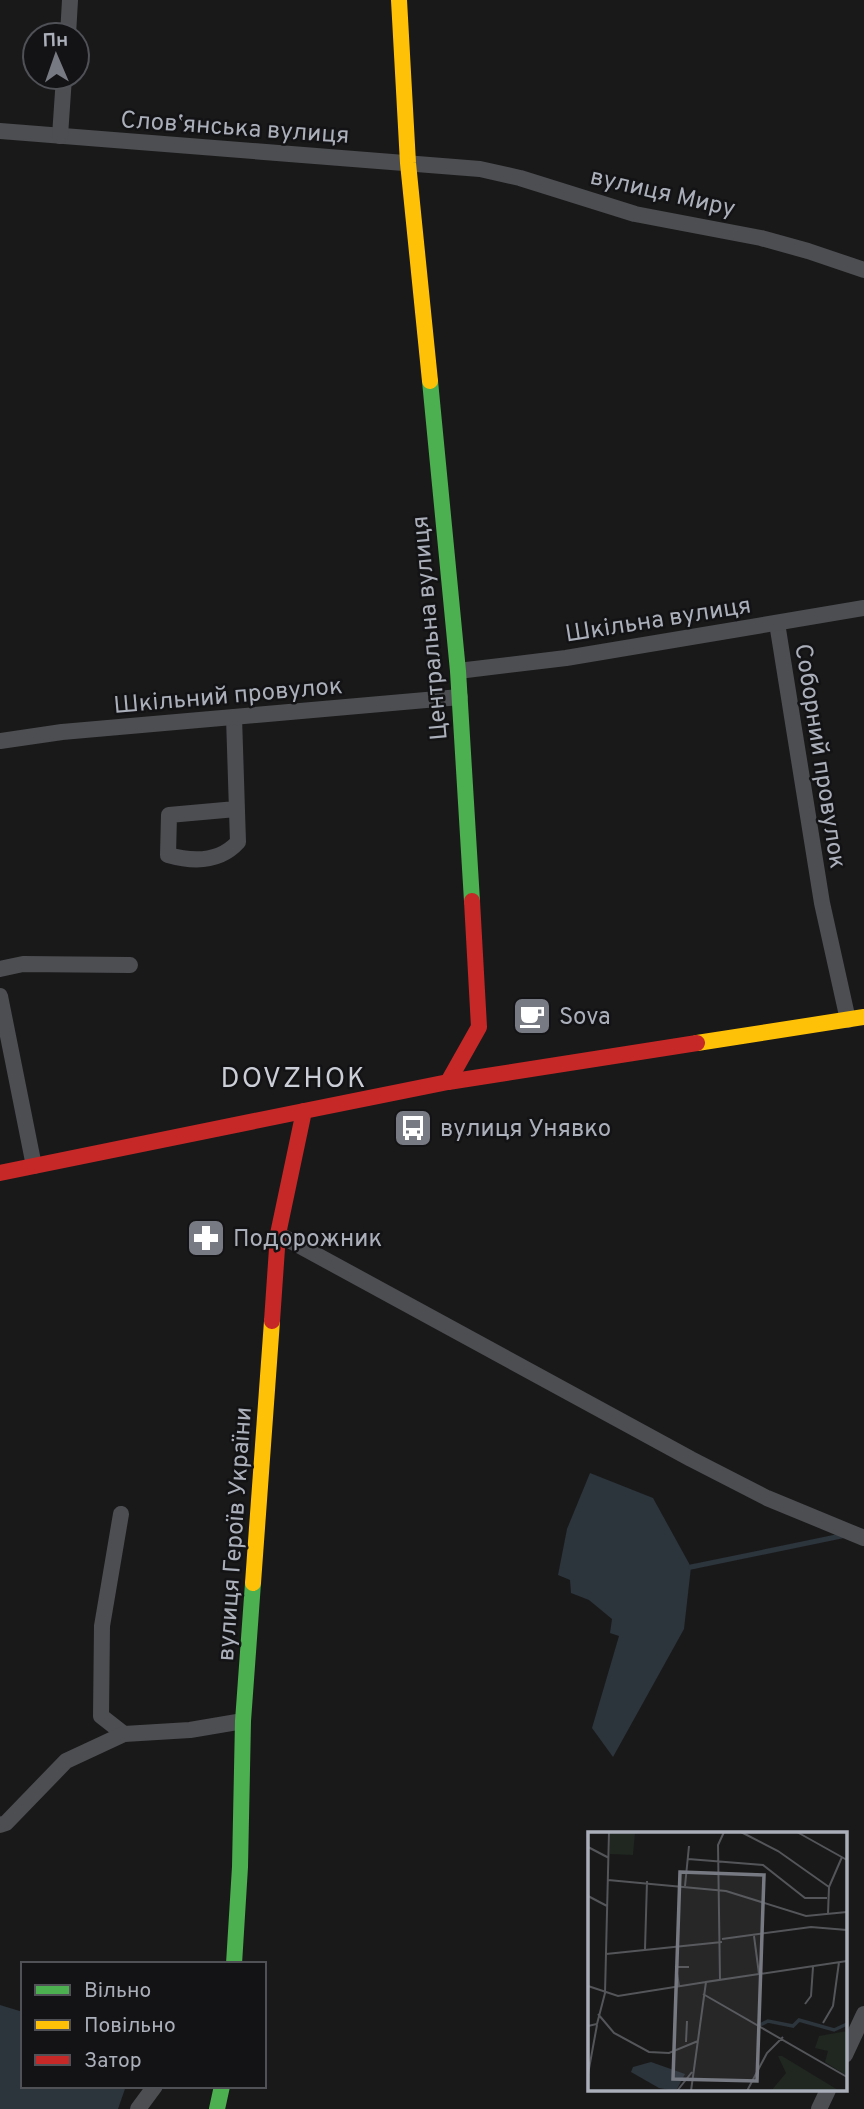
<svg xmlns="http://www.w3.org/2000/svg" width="864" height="2109" viewBox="0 0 864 2109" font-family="Overpass,sans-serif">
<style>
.water{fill:#2c343c}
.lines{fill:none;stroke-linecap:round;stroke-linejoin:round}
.stream{stroke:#2c343c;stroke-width:5}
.street{stroke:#4d4e52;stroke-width:16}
.fast{stroke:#4caf50;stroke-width:16}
.slow{stroke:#ffc107;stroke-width:16}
.jam{stroke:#c62828;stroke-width:16}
.labels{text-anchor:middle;stroke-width:5;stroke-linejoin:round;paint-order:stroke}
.street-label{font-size:24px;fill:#aaafba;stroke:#131315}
.poi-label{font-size:24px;fill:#aaafba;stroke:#131315;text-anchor:start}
.quarter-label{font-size:28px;letter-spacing:2px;fill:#cbced6;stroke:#131315}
.inset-river{fill:none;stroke:#2c343c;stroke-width:3.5}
.inset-road{fill:none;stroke:#535559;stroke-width:2}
.view{fill:#777a82;fill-opacity:0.15;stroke:#777a82;stroke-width:3.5}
.inset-edge{fill:none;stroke:#aaafba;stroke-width:3.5}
</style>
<rect width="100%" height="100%" fill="#191919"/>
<g class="water">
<path d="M 590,1473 L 653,1498 L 691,1567 L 684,1629 L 613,1757 L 592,1728 L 619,1636 L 610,1633 L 612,1619 L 589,1600 L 571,1593 L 570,1580 L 558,1575 L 567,1529 Z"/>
<path d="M 0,2005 L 23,2012 L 23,2086 L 126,2086 L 118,2109 L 0,2109 Z"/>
</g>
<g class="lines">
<path class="stream" d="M 691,1567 L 846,1535"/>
<g class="street">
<path d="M 68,35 L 70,0"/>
<path d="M 0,131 L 480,169 L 520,178 L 635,214 L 761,238 L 808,251 L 864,270"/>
<path d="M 60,136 L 64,77"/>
<path d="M 777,623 L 822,903 L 848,1020"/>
<path d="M 458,671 L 566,658 L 864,608"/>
<path d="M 234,717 L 238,842 C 220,862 193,862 168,855 L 169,815 L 236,809"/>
<path d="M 0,741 L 62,732 L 460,697"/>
<path d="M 0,969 L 23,964 L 130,965"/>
<path d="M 0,996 L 34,1166"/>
<path d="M 278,1234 L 691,1459 L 767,1498 L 864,1538"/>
<path d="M 121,1514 L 102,1626 L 101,1716 L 124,1734"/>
<path d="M 0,1825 L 6,1823 L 66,1761 L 124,1734 L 190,1730 L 243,1721"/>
<path d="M 845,2055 L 864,2014"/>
<path d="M 138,2109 L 155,2086"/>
<path d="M 819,2109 L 828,2090"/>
</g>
<g class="fast">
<path d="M 430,381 L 458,671 L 472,901"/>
<path d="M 234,1964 L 240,1867 L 243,1721 L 253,1583"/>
<path d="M 217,2109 L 222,2086"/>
</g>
<g class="slow">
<path d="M 399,0 L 408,163 L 430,381"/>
<path d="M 697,1043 L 864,1017"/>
<path d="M 253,1583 L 272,1321"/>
</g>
<g class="jam">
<path d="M 448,1082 L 479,1027 L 472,901"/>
<path d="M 0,1173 L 304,1111"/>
<path d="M 272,1321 L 278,1234 L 304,1111 L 448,1082 L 697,1043"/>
</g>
</g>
<defs>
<symbol id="cafe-square" viewBox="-11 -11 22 22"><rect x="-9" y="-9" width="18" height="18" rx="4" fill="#777a82" stroke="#131315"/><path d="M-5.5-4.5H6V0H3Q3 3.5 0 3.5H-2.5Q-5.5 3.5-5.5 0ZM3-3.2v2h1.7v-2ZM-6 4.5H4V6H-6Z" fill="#fff"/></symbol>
<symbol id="bus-square" viewBox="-11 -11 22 22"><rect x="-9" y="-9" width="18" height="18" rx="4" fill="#777a82" stroke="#131315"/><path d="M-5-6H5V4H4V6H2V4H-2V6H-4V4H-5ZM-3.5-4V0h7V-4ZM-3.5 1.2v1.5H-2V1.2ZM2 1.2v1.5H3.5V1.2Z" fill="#fff"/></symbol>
<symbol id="pharmacy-square" viewBox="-11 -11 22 22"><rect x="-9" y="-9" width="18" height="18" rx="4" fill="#777a82" stroke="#131315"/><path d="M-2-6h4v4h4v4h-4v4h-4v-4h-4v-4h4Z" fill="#fff"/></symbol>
</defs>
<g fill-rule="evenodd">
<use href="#cafe-square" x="510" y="994" width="44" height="44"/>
<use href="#bus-square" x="391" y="1106" width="44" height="44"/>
<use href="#pharmacy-square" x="184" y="1216" width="44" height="44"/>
</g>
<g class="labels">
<g class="street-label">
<text transform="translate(235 127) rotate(4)" y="8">Словʼянська вулиця</text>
<text transform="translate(663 192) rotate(13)" y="8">вулиця Миру</text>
<text transform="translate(658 619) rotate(-9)" y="8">Шкільна вулиця</text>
<text transform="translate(429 628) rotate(-95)" y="8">Центральна вулиця</text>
<text transform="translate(228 695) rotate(-5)" y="8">Шкільний провулок</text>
<text transform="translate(821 756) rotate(81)" y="8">Соборний провулок</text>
<text transform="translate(234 1534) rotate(-86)" y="8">вулиця Героїв України</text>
</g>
<g class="poi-label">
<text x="559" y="1024">Sova</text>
<text x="440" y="1136">вулиця Унявко</text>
<text x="233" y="1246">Подорожник</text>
</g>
<g class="quarter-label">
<text x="294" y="1087">DOVZHOK</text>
</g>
</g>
<g transform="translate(588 1832)">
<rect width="259" height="259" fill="#191919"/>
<path d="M 22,0 L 47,0 L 45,23 L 22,22 ZM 259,199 L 259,244 L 237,230 L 240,219 L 227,216 L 231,204 ZM 190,224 L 194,224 L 250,258 L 183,259 L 198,241 Z" fill="#1f2720"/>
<path d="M 63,230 L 97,242 L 88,259 L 71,256 L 43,240 L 45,235 Z" fill="#2c343c"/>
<path class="inset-river" d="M 172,193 L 180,189 L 205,194 L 211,188 L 246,198 L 259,192"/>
<path class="inset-road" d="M 153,0 L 190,19 L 241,55M 209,0 L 259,28M 0,15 L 21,26M 100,27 L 175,33 L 217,66 L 239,66M 20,48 L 138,59 L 218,84 L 259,80M 97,54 L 101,14M 0,64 L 19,74M 240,82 L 241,55 L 254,25M 166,104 L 171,142M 134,107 L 223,95 L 259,98M 57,117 L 59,49M 18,122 L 134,110M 132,148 L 130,13 L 136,0M 0,154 L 30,164 L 118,150M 91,154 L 88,135 L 101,135M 115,162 L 259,245M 217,172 L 223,164 L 225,135M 10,182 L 26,201 L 61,220 L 81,221 L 110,209M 235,191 L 245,174 L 251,130M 0,194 L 9,192 L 17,161 L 21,0M 98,210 L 99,189M 0,242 L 9,193M 89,259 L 104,240M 103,259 L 118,150 L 259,129M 159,259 L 179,221 L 195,205"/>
<path class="view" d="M 92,40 L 176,43 L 169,249 L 85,247 Z"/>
<rect width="259" height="259" class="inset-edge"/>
</g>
<rect x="21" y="1962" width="245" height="126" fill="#131315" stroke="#4f5157" stroke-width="2"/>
<rect x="35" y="1985" width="35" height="10" fill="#4caf50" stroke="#4f5157" stroke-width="2"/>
<text x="84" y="1997" font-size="21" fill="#aaafba">Вільно</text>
<rect x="35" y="2020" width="35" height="10" fill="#ffc107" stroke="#4f5157" stroke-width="2"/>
<text x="84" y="2032" font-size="21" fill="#aaafba">Повільно</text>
<rect x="35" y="2055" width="35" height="10" fill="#c62828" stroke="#4f5157" stroke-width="2"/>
<text x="84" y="2067" font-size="21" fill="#aaafba">Затор</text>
<g transform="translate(56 56) rotate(358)"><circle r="33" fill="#131315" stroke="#4f5157" stroke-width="2"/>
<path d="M0-5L12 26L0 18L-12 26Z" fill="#777a82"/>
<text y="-10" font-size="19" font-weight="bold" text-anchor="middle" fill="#aaafba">Пн</text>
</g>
</svg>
